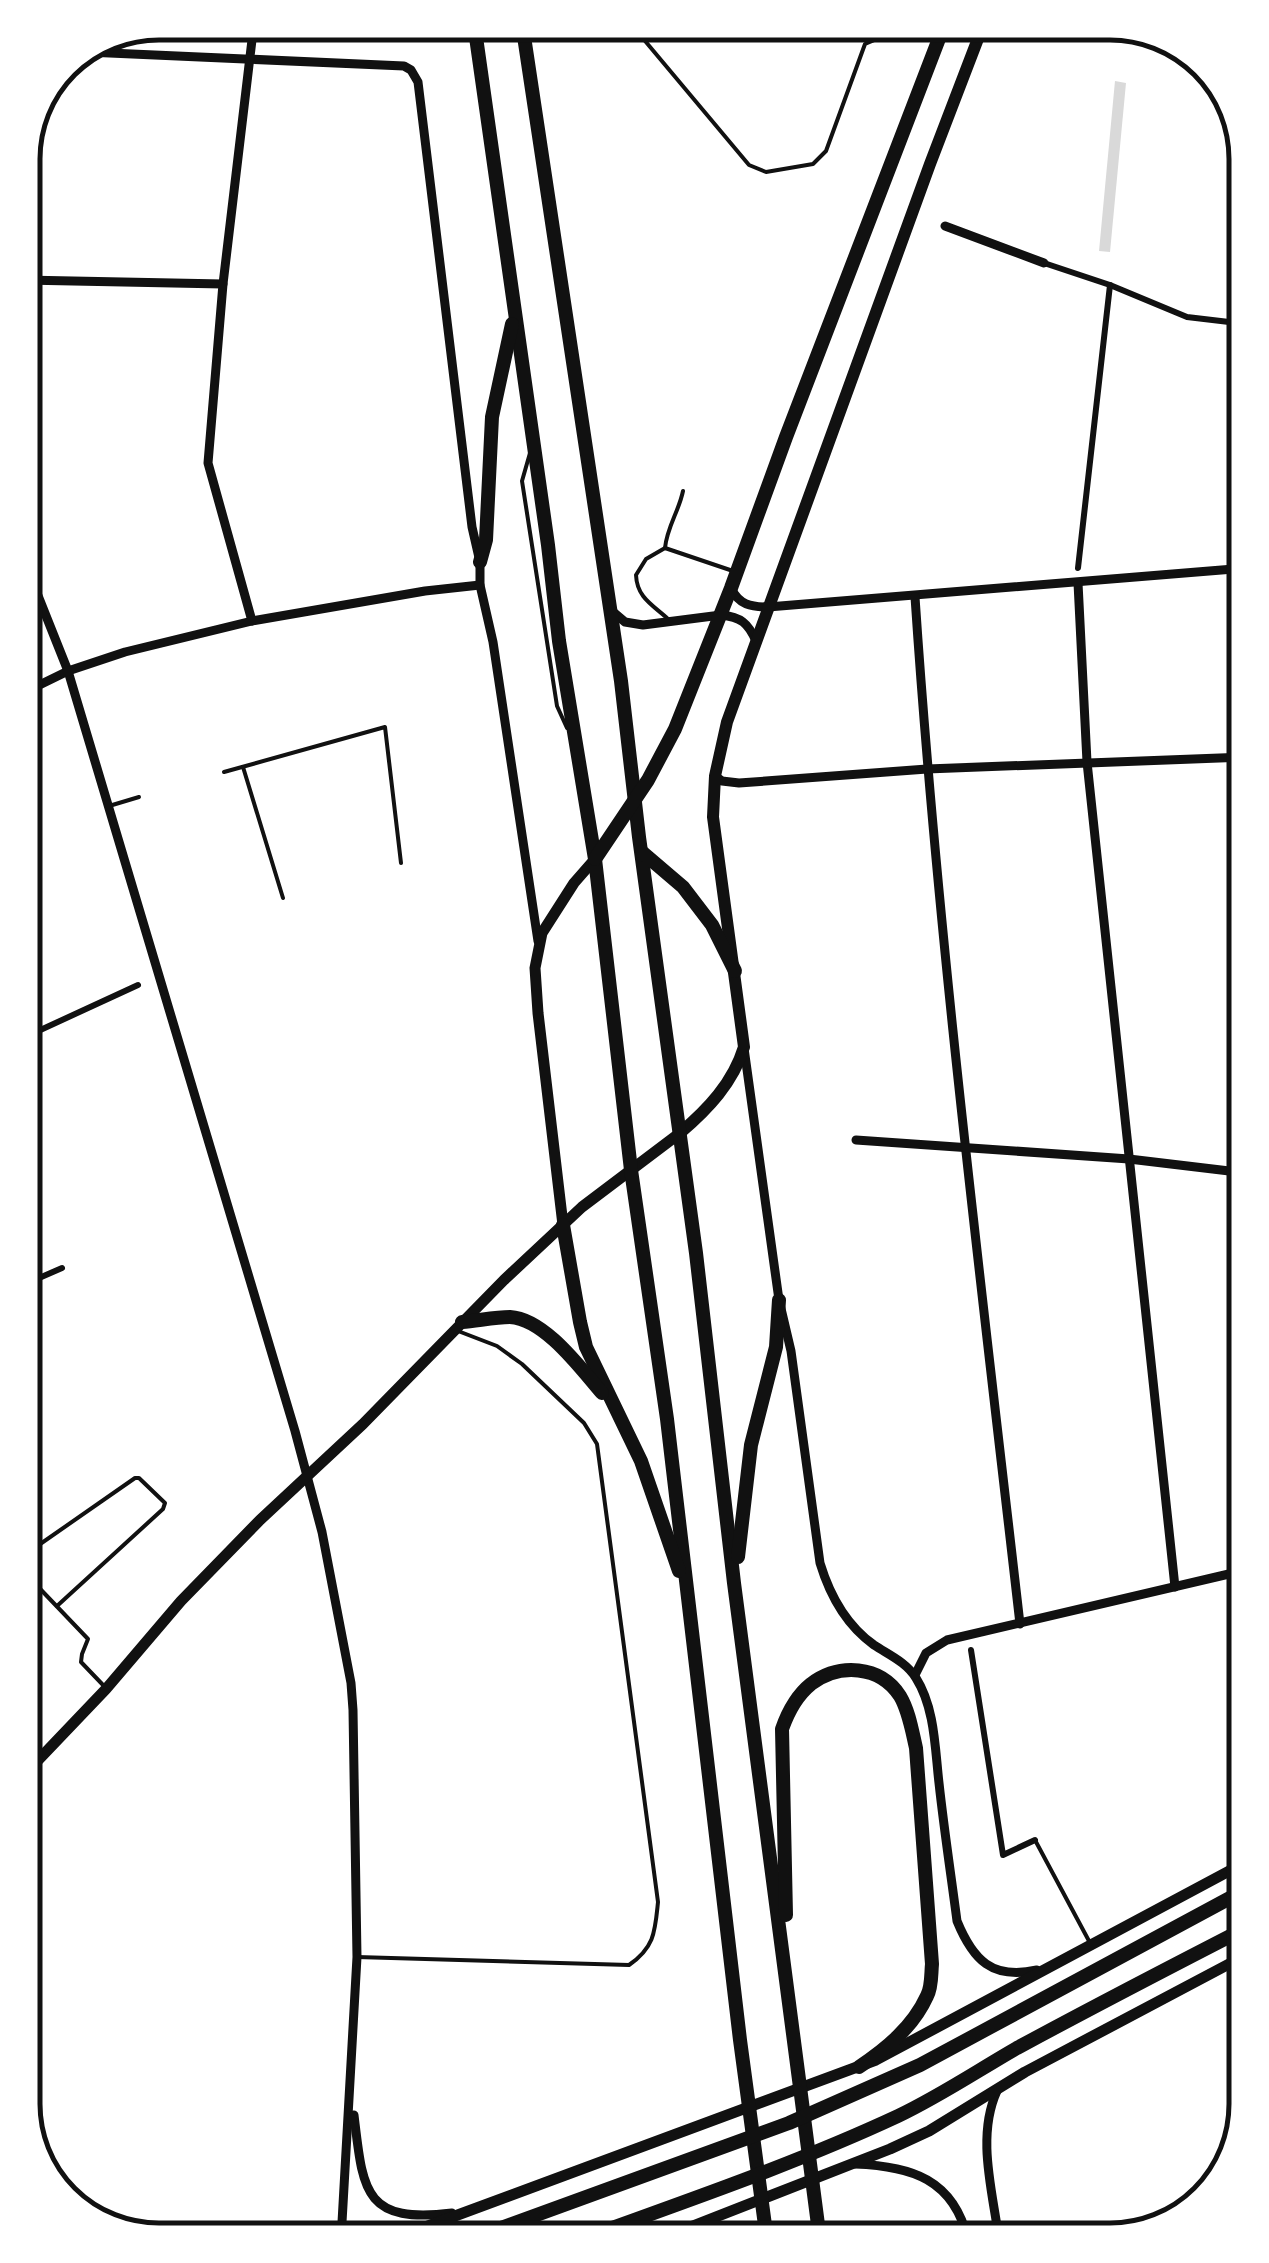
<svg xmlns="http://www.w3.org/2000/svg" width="1269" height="2263" viewBox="0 0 1269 2263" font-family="Montserrat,sans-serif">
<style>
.water{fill:#d9d9d9}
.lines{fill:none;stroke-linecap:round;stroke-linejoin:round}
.service{stroke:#111;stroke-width:4}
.pedestrian{stroke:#111;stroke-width:6}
.minor{stroke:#111;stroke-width:9}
.tertiary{stroke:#111;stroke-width:11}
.secondary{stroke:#111;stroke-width:12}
.primary{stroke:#111;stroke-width:14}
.trunk{stroke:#111;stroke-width:14}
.rim{fill:none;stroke:#111;stroke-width:5}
</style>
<rect width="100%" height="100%" fill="#fff"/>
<path class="water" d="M 1115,81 L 1126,83 L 1110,252 L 1099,251 Z"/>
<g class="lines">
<g class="service">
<path d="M 630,23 L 749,165 L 766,172 L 813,164 L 826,151 L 865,44 L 903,28 L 906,23"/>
<path d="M 530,453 L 522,481 L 557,706 L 567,728"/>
<path d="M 665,548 C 667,527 679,511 683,491"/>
<path d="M 668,619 C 653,605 637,598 636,575 L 646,559 L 665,548 L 733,571"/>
<path d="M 243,767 L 283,898"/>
<path d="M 224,772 L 385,727 L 401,863"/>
<path d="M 109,806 L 139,797"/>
<path d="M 23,1556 L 135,1478 L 139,1478 L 165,1503 L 163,1509 L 57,1606"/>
<path d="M 23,1571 L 88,1639 L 82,1654 L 81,1662 L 103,1685"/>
<path d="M 1035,1840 L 1089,1941"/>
<path d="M 357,1957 L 629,1965 C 655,1947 655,1931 658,1902 L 597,1444 L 584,1423 L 522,1364 L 497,1346 L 458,1331"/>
</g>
<g class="pedestrian">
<path d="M 1044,263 L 1110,285 L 1187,317 L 1246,324"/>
<path d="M 1078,568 L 1110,285"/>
<path d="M 23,1038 L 138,985"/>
<path d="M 23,1285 L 62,1268"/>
<path d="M 971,1650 L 1003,1855 L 1035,1840"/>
</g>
<g class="minor">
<path d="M 87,52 L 404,66 L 411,70 L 418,82 L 472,527 L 480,562 L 480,585 L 493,642 L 538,941"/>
<path d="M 945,226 L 1044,263"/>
<path d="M 23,280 L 223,284"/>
<path d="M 23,558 L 68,671 L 295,1431 L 322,1532 L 351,1683 L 353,1710 L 357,1957 L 341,2240"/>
<path d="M 1078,583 L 1087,762 L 1175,1587"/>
<path d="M 731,588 C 739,605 751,607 768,607 L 1246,568"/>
<path d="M 915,597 C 938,940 981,1283 1020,1624"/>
<path d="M 612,611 L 625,622 L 643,625 L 721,615 C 741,617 748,623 756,641"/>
<path d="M 252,621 L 208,463 L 223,284 L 254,23"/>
<path d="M 1246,687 L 1242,567 L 1246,529"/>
<path d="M 23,693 L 68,671 L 125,652 L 252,621 L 425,591 L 480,585"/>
<path d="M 715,776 L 722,781 L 739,783 L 927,769 L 1246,757"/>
<path d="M 744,1048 L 779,1300 L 791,1351 L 820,1563 C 830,1596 846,1625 874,1645 C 889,1655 906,1662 916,1678 C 935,1708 935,1749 939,1783 C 944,1829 951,1875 957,1921 C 973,1960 992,1980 1037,1970"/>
<path d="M 856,1140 L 1129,1159 L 1246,1173"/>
<path d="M 915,1675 L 926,1653 L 947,1640 L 1246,1570"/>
<path d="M 997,2091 C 976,2137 993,2192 999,2240"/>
<path d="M 354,2115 C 363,2190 363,2224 452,2213"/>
<path d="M 855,2164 C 911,2166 954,2179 968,2240"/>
</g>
<g class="tertiary">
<path d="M 563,1225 L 538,1013 L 535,968 L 542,933 L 574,883 L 595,859"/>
<path d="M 23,1776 L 106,1689 L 181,1601 L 260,1520 L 363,1424 L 504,1280 L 582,1207 L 680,1133"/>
<path d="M 390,2240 L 876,2060 L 1246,1862"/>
<path d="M 657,2240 L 890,2149 L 929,2131 L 1025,2072 L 1246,1955"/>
</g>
<path class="secondary" d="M 680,1133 C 708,1109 733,1083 744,1047 L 713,817 L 715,776 L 727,722 L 930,164 L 984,23"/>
<g class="primary">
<path d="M 474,23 L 548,545 L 559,641 L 595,859 L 631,1170 L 667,1419 L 740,2040 L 767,2240"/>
<path d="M 522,23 L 621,681 L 639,837 L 696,1253 L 734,1583 L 820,2240"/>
<path d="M 480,562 L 486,540 L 492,417 L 512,324"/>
<path d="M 642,852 L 683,887 L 712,925 L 735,971"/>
<path d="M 595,859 L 648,780 L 675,729 L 731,588 L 786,437 L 945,23"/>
<path d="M 563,1225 L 580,1322 L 586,1347 L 641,1461 L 679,1571"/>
<path d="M 462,1322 C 477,1321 494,1317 510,1317 C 545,1319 581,1369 602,1393"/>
<path d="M 738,1557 L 751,1445 L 776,1347 L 779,1300"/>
<path d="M 786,1915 L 782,1729 C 788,1712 796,1696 811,1684 C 839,1663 880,1665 900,1696 C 909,1711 912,1731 916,1748 L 932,1964 C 931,1974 932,1987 927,1996 C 913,2027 886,2049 859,2067"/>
</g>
<g class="trunk">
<path d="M 468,2240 L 789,2123 L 920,2065 L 1230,1898"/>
<path d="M 579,2240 C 686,2201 795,2164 898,2116 C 940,2096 977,2071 1017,2048 C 1093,2007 1170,1967 1246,1928"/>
</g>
</g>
<path d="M0 0H1269V2263H0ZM159 40H1110A119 119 0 0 1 1229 159V2104A119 119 0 0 1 1110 2223H159A119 119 0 0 1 40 2104V159A119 119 0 0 1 159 40Z" fill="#fff" fill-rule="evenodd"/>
<path class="rim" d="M159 40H1110A119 119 0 0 1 1229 159V2104A119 119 0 0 1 1110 2223H159A119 119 0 0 1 40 2104V159A119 119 0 0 1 159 40Z"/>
</svg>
